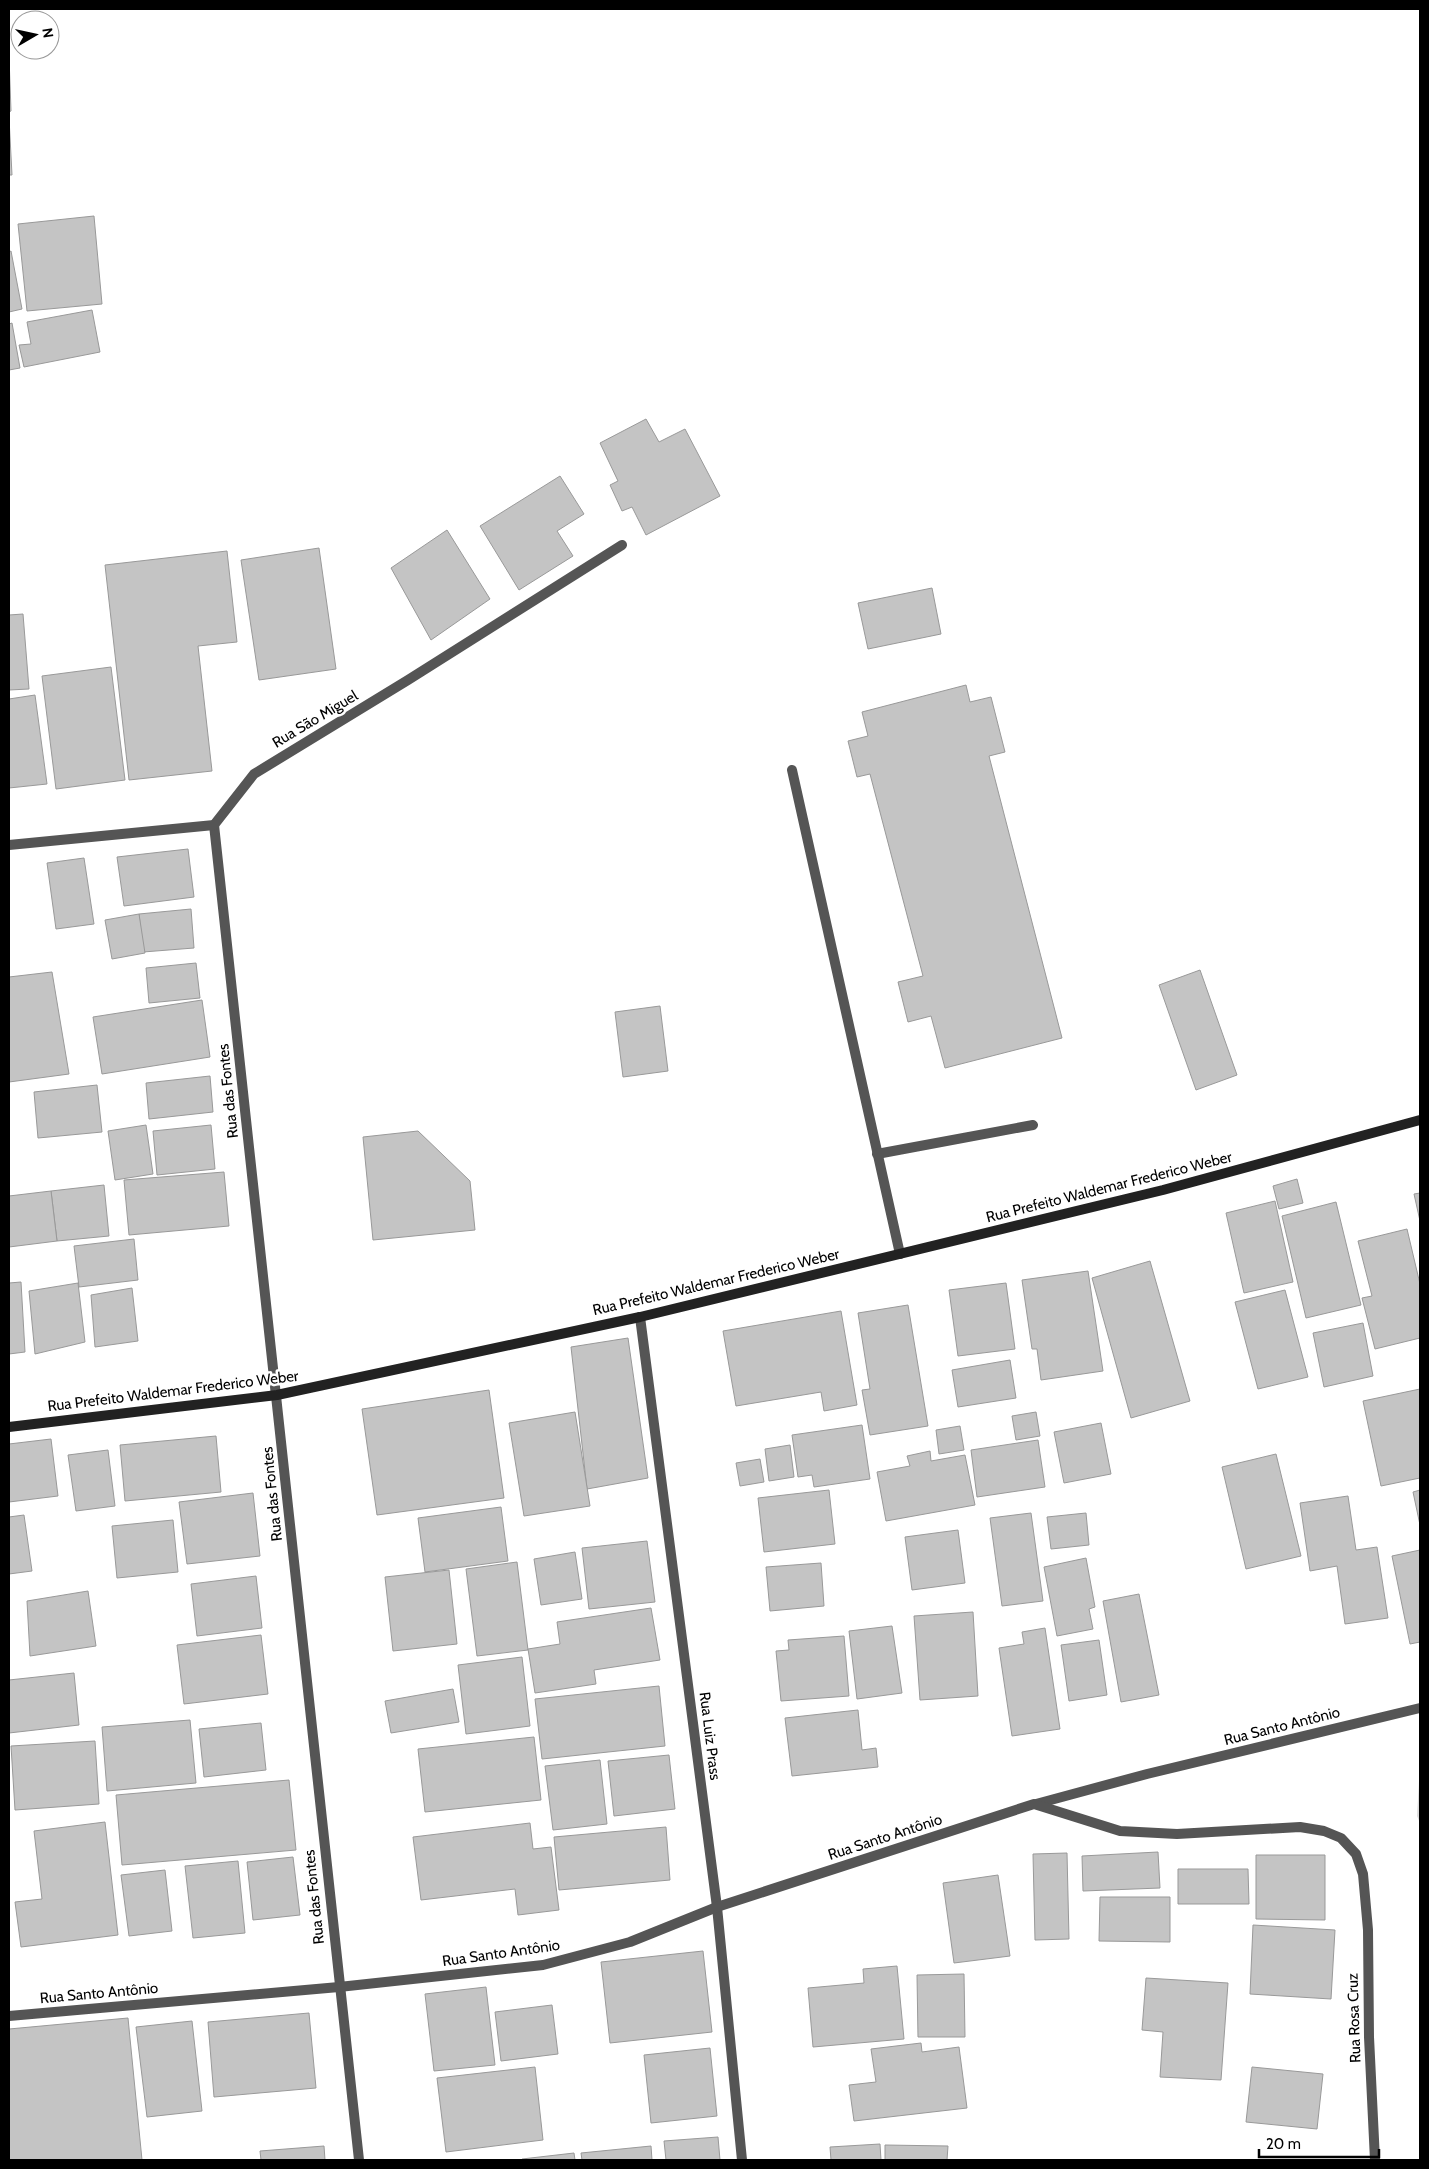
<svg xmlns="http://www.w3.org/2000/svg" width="1429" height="2169" viewBox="0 0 1429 2169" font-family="Cabin,sans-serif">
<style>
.green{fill:#dcdcdc}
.building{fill:#c4c4c4;stroke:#999}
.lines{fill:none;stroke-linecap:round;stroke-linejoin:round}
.lane{stroke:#555;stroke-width:10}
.street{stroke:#555;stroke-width:10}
.secondary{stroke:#222;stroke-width:10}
.labels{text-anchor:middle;stroke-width:5;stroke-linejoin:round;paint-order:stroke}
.street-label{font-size:15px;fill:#000;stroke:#fff}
</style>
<rect width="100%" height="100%" fill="#fff"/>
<path class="green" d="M 1420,1764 L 1420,1823 L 1417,1816 Z"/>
<g class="building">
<path d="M 9,57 L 11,111 L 9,112 Z"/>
<path d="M 9,118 L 12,175 L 9,175 Z"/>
<path d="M 94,216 L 102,304 L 27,311 L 18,224 Z"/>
<path d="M 11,251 L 22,309 L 9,312 L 9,252 Z"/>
<path d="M 92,310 L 100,352 L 24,367 L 19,345 L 31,344 L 27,322 Z"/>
<path d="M 12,323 L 20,368 L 9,370 L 9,324 Z"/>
<path d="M 646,419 L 659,442 L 685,429 L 720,496 L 646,535 L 632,507 L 622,511 L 610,485 L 618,481 L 600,443 Z"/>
<path d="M 560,476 L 584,514 L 557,531 L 573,556 L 519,590 L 480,526 Z"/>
<path d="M 447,530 L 490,599 L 431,640 L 391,568 Z"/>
<path d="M 319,548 L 336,669 L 259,680 L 241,560 Z"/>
<path d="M 227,551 L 237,642 L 198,646 L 212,771 L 129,780 L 105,565 Z"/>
<path d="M 932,588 L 941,634 L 868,649 L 858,603 Z"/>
<path d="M 23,614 L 29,689 L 9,690 L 9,615 Z"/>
<path d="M 111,667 L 125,780 L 56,789 L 42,676 Z"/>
<path d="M 966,685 L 970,702 L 991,697 L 1005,752 L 989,756 L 1062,1038 L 945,1068 L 931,1016 L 908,1022 L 898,982 L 923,976 L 870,774 L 857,777 L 848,741 L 868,736 L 862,712 Z"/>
<path d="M 35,695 L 47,784 L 9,788 L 9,699 Z"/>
<path d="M 188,849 L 194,897 L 124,906 L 117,857 Z"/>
<path d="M 84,858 L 94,924 L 56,929 L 47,863 Z"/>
<path d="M 191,909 L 194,948 L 143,952 L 139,914 Z"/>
<path d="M 139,914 L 145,953 L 112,959 L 105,920 Z"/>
<path d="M 196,963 L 200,998 L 149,1003 L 146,968 Z"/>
<path d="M 1200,970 L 1237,1075 L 1196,1090 L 1159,985 Z"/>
<path d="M 52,972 L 69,1074 L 9,1082 L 9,977 Z"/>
<path d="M 202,1000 L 210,1057 L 102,1074 L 93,1017 Z"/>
<path d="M 660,1006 L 668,1071 L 623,1077 L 615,1012 Z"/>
<path d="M 210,1076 L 213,1112 L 149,1119 L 146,1083 Z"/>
<path d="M 97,1085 L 102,1132 L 38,1138 L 34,1092 Z"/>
<path d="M 146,1125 L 153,1174 L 115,1180 L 108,1131 Z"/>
<path d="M 211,1125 L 215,1169 L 157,1175 L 153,1131 Z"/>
<path d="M 418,1131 L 470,1181 L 475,1230 L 373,1240 L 363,1137 Z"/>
<path d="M 224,1172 L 229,1226 L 129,1235 L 124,1180 Z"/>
<path d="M 1297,1179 L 1303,1203 L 1279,1209 L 1273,1186 Z"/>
<path d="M 104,1185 L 109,1236 L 57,1241 L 51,1191 Z"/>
<path d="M 51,1191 L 57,1241 L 9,1247 L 9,1196 Z"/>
<path d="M 1420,1193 L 1420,1221 L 1414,1194 Z"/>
<path d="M 1275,1201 L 1293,1282 L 1244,1293 L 1226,1213 Z"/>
<path d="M 1336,1202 L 1361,1305 L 1306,1318 L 1282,1216 Z"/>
<path d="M 1407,1229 L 1420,1284 L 1420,1338 L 1375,1349 L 1362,1298 L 1372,1296 L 1358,1241 Z"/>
<path d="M 134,1239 L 138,1280 L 79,1287 L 74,1246 Z"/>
<path d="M 1150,1261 L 1190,1401 L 1131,1418 L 1092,1278 Z"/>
<path d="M 1088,1271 L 1103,1371 L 1041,1380 L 1037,1349 L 1032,1349 L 1022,1280 Z"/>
<path d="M 21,1282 L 25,1352 L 9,1354 L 9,1283 Z"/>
<path d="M 78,1283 L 85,1342 L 35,1354 L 29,1291 Z"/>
<path d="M 1006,1283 L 1015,1349 L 958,1356 L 949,1290 Z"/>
<path d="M 132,1288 L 138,1341 L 95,1347 L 91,1295 Z"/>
<path d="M 1285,1290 L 1308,1377 L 1258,1389 L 1235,1302 Z"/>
<path d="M 908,1305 L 928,1426 L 870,1435 L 862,1390 L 870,1389 L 858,1313 Z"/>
<path d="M 841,1311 L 857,1405 L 824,1411 L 821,1392 L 736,1406 L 723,1331 Z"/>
<path d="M 1363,1323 L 1373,1376 L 1324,1387 L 1313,1333 Z"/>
<path d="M 628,1338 L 648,1478 L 587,1489 L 571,1347 Z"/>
<path d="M 1010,1360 L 1016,1398 L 958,1407 L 952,1370 Z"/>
<path d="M 1420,1389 L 1420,1478 L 1381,1486 L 1363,1401 Z"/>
<path d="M 489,1390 L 504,1498 L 377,1515 L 362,1409 Z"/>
<path d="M 575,1412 L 590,1506 L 524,1516 L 509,1423 Z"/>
<path d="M 1036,1412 L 1040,1436 L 1016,1440 L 1012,1416 Z"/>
<path d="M 1101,1423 L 1111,1474 L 1064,1483 L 1054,1432 Z"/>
<path d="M 862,1425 L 870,1479 L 814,1487 L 812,1475 L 798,1477 L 792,1435 Z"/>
<path d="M 960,1426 L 964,1450 L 939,1454 L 936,1430 Z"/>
<path d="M 216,1436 L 221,1492 L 125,1501 L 120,1445 Z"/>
<path d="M 51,1439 L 58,1496 L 9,1502 L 9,1444 Z"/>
<path d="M 1038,1440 L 1045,1487 L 977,1497 L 971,1450 Z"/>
<path d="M 790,1445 L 794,1477 L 769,1481 L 765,1449 Z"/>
<path d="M 108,1450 L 115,1506 L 76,1511 L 68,1455 Z"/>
<path d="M 930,1451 L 931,1461 L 965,1455 L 975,1505 L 886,1521 L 877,1472 L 910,1466 L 907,1456 Z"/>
<path d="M 1276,1454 L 1301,1556 L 1246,1569 L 1222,1467 Z"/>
<path d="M 760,1459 L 764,1482 L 740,1486 L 736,1463 Z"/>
<path d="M 829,1490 L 835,1544 L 764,1552 L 758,1498 Z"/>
<path d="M 1420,1490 L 1420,1525 L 1413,1492 Z"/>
<path d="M 253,1493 L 260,1556 L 187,1564 L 179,1502 Z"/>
<path d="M 1348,1496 L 1356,1550 L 1377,1547 L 1388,1618 L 1345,1624 L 1337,1566 L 1310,1571 L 1300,1503 Z"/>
<path d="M 501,1507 L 508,1561 L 425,1572 L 418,1518 Z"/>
<path d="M 1031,1513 L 1043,1601 L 1002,1606 L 990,1518 Z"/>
<path d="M 1086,1513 L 1089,1545 L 1051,1549 L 1047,1517 Z"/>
<path d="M 24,1515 L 32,1571 L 9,1574 L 9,1517 Z"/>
<path d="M 173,1520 L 178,1572 L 117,1578 L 112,1526 Z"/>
<path d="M 958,1530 L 965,1583 L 912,1590 L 905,1537 Z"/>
<path d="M 647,1541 L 655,1602 L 589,1609 L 582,1548 Z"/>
<path d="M 1420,1550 L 1420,1642 L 1410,1644 L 1392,1556 Z"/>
<path d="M 575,1552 L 582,1599 L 541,1605 L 534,1559 Z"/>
<path d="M 1086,1558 L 1095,1607 L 1089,1609 L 1093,1629 L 1057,1636 L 1044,1567 Z"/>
<path d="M 517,1562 L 528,1650 L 477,1656 L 466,1569 Z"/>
<path d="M 821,1563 L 824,1606 L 770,1611 L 766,1567 Z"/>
<path d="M 449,1570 L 457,1644 L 393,1651 L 385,1577 Z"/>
<path d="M 256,1576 L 262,1628 L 197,1636 L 191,1584 Z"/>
<path d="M 88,1591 L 96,1646 L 30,1656 L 27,1601 Z"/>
<path d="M 1139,1594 L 1159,1695 L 1121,1702 L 1103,1601 Z"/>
<path d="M 651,1608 L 660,1660 L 594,1670 L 596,1684 L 535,1693 L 528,1649 L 560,1644 L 557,1622 Z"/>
<path d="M 973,1612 L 978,1696 L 920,1700 L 914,1616 Z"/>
<path d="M 892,1626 L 902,1693 L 857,1699 L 849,1631 Z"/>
<path d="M 1045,1628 L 1060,1729 L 1012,1736 L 999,1648 L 1024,1644 L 1022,1632 Z"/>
<path d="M 261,1635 L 268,1694 L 184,1704 L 177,1645 Z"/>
<path d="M 844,1636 L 849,1696 L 781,1701 L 776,1651 L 789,1650 L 788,1640 Z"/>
<path d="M 1099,1640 L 1107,1695 L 1069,1701 L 1061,1645 Z"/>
<path d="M 522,1657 L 530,1726 L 466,1734 L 458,1665 Z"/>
<path d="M 74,1673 L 79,1725 L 9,1733 L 9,1680 Z"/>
<path d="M 659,1686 L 665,1746 L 542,1759 L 535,1699 Z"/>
<path d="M 453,1689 L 459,1722 L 391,1733 L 385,1701 Z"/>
<path d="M 858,1710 L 862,1750 L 876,1748 L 878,1767 L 792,1776 L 785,1718 Z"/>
<path d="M 190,1720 L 196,1783 L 107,1791 L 102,1727 Z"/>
<path d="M 261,1723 L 266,1770 L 204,1777 L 199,1729 Z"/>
<path d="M 534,1737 L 541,1800 L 425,1812 L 418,1749 Z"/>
<path d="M 95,1741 L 99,1804 L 15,1810 L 11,1746 Z"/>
<path d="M 669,1755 L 675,1809 L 614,1816 L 608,1761 Z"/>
<path d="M 600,1760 L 607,1824 L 553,1830 L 545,1766 Z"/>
<path d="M 289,1780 L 296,1850 L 122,1865 L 116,1795 Z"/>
<path d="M 105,1822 L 118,1935 L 21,1947 L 15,1902 L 42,1899 L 34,1831 Z"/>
<path d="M 530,1823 L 533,1849 L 551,1847 L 559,1910 L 518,1915 L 515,1889 L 421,1900 L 413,1837 Z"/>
<path d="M 666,1827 L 670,1880 L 559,1890 L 554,1837 Z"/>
<path d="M 1158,1852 L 1160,1888 L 1083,1891 L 1082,1856 Z"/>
<path d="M 1067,1853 L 1069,1939 L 1035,1940 L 1033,1854 Z"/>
<path d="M 1256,1855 L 1325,1855 L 1325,1920 L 1256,1919 Z"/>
<path d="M 293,1857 L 300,1915 L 253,1920 L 247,1862 Z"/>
<path d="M 238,1861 L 245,1933 L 193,1938 L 185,1866 Z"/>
<path d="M 1178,1869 L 1248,1869 L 1249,1904 L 1178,1904 Z"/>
<path d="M 165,1870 L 172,1931 L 129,1936 L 121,1875 Z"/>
<path d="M 998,1875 L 1010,1956 L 954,1963 L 943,1883 Z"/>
<path d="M 1100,1897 L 1170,1897 L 1170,1942 L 1099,1941 Z"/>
<path d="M 1253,1925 L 1335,1930 L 1331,1999 L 1250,1994 Z"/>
<path d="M 703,1951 L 712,2032 L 610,2043 L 601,1962 Z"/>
<path d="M 897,1966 L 904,2039 L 813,2047 L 808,1988 L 864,1983 L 863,1969 Z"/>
<path d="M 964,1974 L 965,2037 L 918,2037 L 917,1975 Z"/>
<path d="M 1146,1978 L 1228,1983 L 1221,2080 L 1160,2077 L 1163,2032 L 1142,2030 Z"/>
<path d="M 486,1987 L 495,2065 L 434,2071 L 425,1994 Z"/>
<path d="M 552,2005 L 558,2054 L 501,2061 L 495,2012 Z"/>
<path d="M 309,2013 L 316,2088 L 214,2097 L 208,2022 Z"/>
<path d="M 128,2018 L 142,2160 L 9,2160 L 9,2029 Z"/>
<path d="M 192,2021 L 202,2111 L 147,2117 L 136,2027 Z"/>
<path d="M 921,2043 L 922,2052 L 959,2047 L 967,2108 L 854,2121 L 849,2085 L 876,2082 L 871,2049 Z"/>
<path d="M 710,2048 L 717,2116 L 651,2123 L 644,2055 Z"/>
<path d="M 535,2067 L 543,2140 L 446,2152 L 437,2078 Z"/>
<path d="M 1252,2067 L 1323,2074 L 1317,2129 L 1246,2122 Z"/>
<path d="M 718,2137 L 720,2160 L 666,2160 L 664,2141 Z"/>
<path d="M 880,2144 L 881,2160 L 831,2160 L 830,2147 Z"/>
<path d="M 885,2145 L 948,2146 L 947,2160 L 885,2160 Z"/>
<path d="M 324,2146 L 325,2160 L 261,2160 L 260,2151 Z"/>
<path d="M 651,2146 L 652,2160 L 582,2160 L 581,2153 Z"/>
<path d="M 574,2153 L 575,2160 L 522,2160 L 522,2159 Z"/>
</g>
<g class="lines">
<g class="lane">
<path d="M 792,770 L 900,1254"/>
<path d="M 877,1154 L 1033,1125"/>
</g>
<g class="street">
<path d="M 214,825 L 359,2160"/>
<path d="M 9,845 L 214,825 L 254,774 L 408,680 L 622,545"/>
<path d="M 640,1317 L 717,1907 L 742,2160"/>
<path d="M 1036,1804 L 1147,1774 L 1420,1708"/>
<path d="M 9,2016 L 339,1987 L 543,1965 L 630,1942 L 717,1907 L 1034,1804 L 1120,1831 L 1177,1834 L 1300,1827 L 1324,1831 L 1341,1838 L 1356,1854 L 1363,1874 L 1368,1930 L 1369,2037 L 1375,2160"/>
</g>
<path class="secondary" d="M 9,1427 L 277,1395 L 640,1317 L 1163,1190 L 1420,1120"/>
</g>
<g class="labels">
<g class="street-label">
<text transform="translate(315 719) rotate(-31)" y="5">Rua São Miguel</text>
<text transform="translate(228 1091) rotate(-96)" y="5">Rua das Fontes</text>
<text transform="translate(1109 1187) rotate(-14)" y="5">Rua Prefeito Waldemar Frederico Weber</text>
<text transform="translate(716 1282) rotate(-13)" y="5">Rua Prefeito Waldemar Frederico Weber</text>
<text transform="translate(173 1391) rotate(-7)" y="5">Rua Prefeito Waldemar Frederico Weber</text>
<text transform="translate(272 1494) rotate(-96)" y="5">Rua das Fontes</text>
<text transform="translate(1282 1726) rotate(-14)" y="5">Rua Santo Antônio</text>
<text transform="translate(710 1736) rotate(83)" y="5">Rua Luiz Prass</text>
<text transform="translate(885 1837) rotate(-18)" y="5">Rua Santo Antônio</text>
<text transform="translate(314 1897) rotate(-96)" y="5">Rua das Fontes</text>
<text transform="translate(501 1953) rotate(-8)" y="5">Rua Santo Antônio</text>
<text transform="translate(99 1993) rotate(-5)" y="5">Rua Santo Antônio</text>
<text transform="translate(1354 2018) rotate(-92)" y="5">Rua Rosa Cruz</text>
</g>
</g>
<rect width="1429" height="2169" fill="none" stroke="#000000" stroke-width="20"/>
<g transform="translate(35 35) rotate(81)"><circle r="24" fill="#ffffff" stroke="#999999"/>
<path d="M0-4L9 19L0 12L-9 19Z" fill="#000000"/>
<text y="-8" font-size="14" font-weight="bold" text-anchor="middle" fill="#000000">N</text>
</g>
<path d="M1259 2149v8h120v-8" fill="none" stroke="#000000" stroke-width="2.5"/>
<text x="1266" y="2149" font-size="15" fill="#000000" stroke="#ffffff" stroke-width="4" paint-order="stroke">20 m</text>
</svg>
